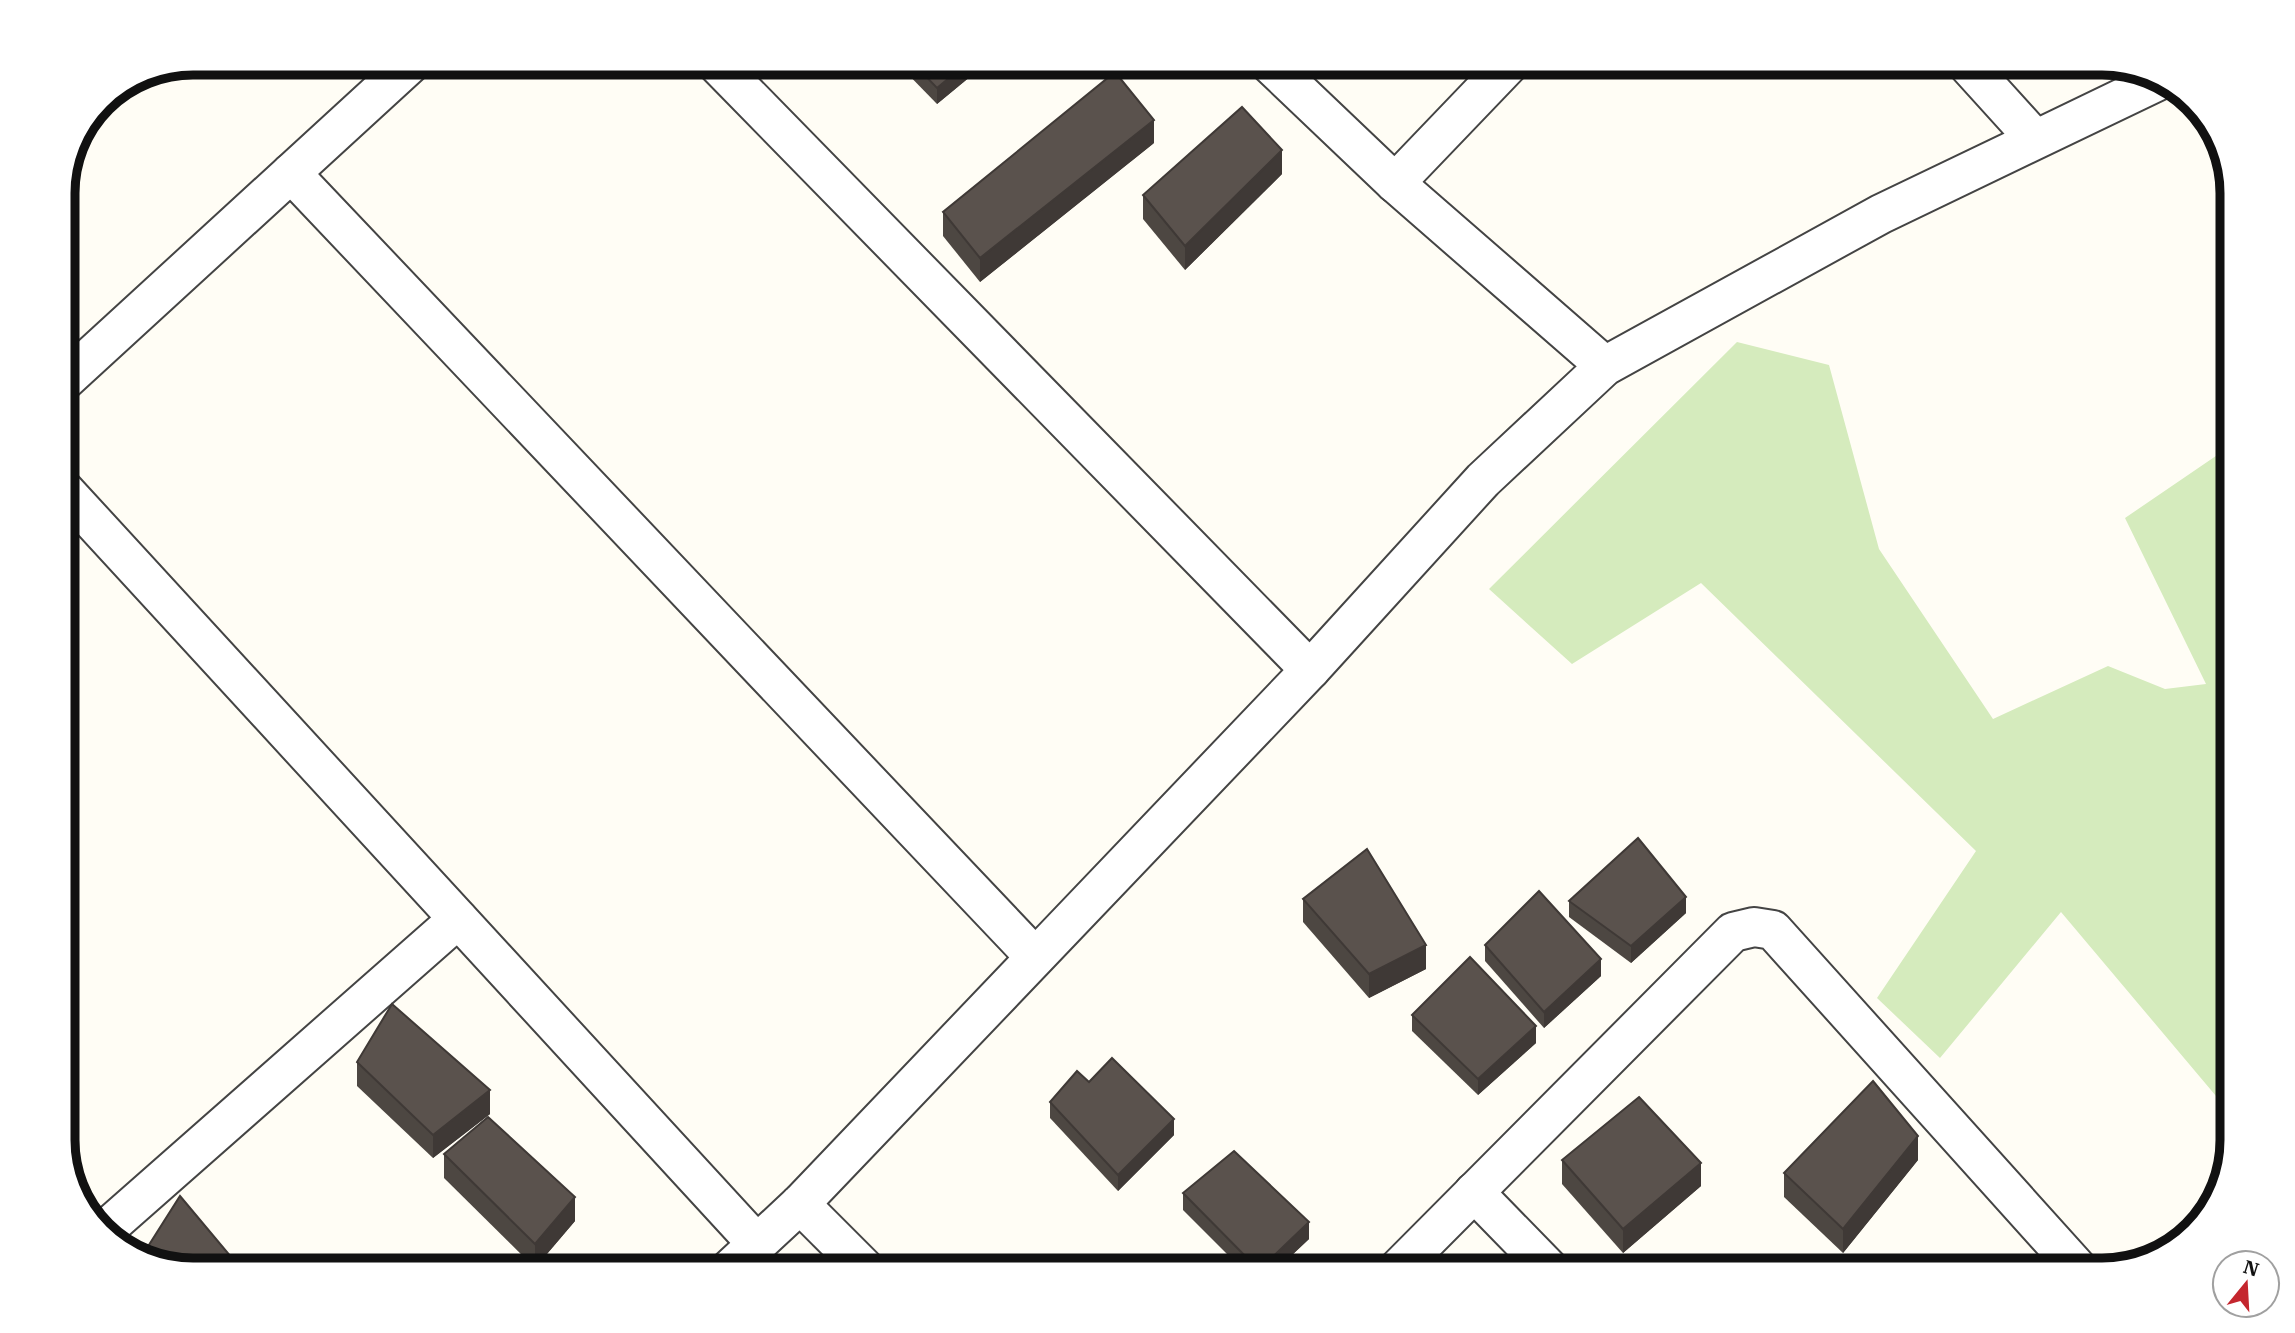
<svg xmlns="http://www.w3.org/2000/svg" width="2295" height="1333" viewBox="0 0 2295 1333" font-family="'IBM Plex Serif',serif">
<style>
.green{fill:#d5ebbd}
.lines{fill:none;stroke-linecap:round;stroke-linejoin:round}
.minor-casing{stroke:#444;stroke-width:42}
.minor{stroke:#fff;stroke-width:38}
.wall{fill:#4d4742}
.shaded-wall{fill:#3f3936}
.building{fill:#5a524d;stroke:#3f3936;stroke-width:2}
.rim{fill:none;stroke:#111;stroke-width:9}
</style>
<rect width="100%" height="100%" fill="#fffdf5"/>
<path class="green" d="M 1737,342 L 1829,365 L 1879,549 L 1993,719 L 2108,666 L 2165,689 L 2206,684 L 2125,518 L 2232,445 L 2232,1115 L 2061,912 L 1940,1058 L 1877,998 L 1976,851 L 1701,583 L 1572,664 L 1489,589 Z"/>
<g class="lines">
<defs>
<g id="minor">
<path d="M 716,63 L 1310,670"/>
<path d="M 1269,63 L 1395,183 L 1605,366"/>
<path d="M 1966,63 L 2034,138"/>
<path d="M 291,173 L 1035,957"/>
<path d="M 1395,183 L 1510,63"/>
<path d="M 63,382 L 411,63"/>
<path d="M 63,489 L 757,1244"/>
<path d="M 1474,1192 L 1550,1270"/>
<path d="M 800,1204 L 866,1270"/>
<path d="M 105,1230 L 458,919"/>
<path d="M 729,1270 L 800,1204 L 1310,670 L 1483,480 L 1605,366 L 1881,214 L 2162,79"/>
<path d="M 1397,1270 L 1733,932 L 1754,927 L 1773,930 L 2079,1270"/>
</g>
</defs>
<use href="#minor" class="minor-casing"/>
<use href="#minor" class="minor"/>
</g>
<g class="wall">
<path d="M 897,63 L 977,63 L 977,71 L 937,104 Z"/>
<path d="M 1154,143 L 980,282 L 943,236 L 943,212 Z"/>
<path d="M 1282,174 L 1185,270 L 1143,219 L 1143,195 Z"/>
<path d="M 1303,899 L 1426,969 L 1369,998 L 1303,922 Z"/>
<path d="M 1569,901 L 1686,913 L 1631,963 L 1569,917 Z"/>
<path d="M 1485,945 L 1601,976 L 1544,1028 L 1485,961 Z"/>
<path d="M 1412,1015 L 1536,1043 L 1478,1095 L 1412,1031 Z"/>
<path d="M 357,1062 L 490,1114 L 433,1158 L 357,1086 Z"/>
<path d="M 1089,1082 L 1174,1135 L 1118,1191 L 1050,1118 L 1050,1102 Z"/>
<path d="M 444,1154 L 575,1221 L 535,1268 L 444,1178 Z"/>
<path d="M 1562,1160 L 1701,1186 L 1623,1253 L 1562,1184 Z"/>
<path d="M 1918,1160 L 1843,1253 L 1784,1197 L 1784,1173 Z"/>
<path d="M 1183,1193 L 1309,1239 L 1276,1270 L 1243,1270 L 1183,1210 Z"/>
</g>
<g class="shaded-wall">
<path d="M 967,63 L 977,63 L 977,71 L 937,104 L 937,88 Z"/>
<path d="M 1154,120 L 1154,143 L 980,282 L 980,258 Z"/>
<path d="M 1282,150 L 1282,174 L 1185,270 L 1185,246 Z"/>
<path d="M 1686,897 L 1686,913 L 1631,963 L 1631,946 Z"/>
<path d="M 70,936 L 70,960 L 63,969 L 63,945 Z"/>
<path d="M 1426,945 L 1426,969 L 1369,998 L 1369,974 Z"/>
<path d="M 1601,959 L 1601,976 L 1544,1028 L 1544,1012 Z"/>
<path d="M 1536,1026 L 1536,1043 L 1478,1095 L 1478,1079 Z"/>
<path d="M 490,1090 L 490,1114 L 433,1158 L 433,1135 Z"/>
<path d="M 1174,1119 L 1174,1135 L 1118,1191 L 1118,1175 Z"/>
<path d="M 1918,1136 L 1918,1160 L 1843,1253 L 1843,1229 Z"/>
<path d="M 1701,1163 L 1701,1186 L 1623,1253 L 1623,1229 Z"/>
<path d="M 575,1197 L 575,1221 L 535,1268 L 535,1244 Z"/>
<path d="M 1309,1222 L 1309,1239 L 1276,1270 L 1259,1270 Z"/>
</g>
<g class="building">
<path d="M 913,63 L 967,63 L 937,88 Z"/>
<path d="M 1115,72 L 1154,120 L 980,258 L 943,212 Z"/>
<path d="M 1242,107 L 1282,150 L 1185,246 L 1143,195 Z"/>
<path d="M 1638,838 L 1686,897 L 1631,946 L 1569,901 Z"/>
<path d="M 1367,849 L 1426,945 L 1369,974 L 1303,899 Z"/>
<path d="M 1539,891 L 1601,959 L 1544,1012 L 1485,945 Z"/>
<path d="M 63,931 L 70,936 L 63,945 Z"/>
<path d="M 1470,957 L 1536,1026 L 1478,1079 L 1412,1015 Z"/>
<path d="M 392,1004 L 490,1090 L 433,1135 L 357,1062 Z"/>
<path d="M 1112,1058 L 1174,1119 L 1118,1175 L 1050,1102 L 1077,1071 L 1089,1082 Z"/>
<path d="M 1873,1081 L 1918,1136 L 1843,1229 L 1784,1173 Z"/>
<path d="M 1639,1097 L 1701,1163 L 1623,1229 L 1562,1160 Z"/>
<path d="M 488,1117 L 575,1197 L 535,1244 L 444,1154 Z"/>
<path d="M 1234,1151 L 1309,1222 L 1259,1270 L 1183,1193 Z"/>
<path d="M 180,1196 L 242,1270 L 193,1270 L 142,1256 Z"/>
</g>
<path d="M0 0H2295V1333H0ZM193 75H2102A118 118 0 0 1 2220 193V1140A118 118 0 0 1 2102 1258H193A118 118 0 0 1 75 1140V193A118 118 0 0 1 193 75Z" fill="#fff" fill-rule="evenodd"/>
<path class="rim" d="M193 75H2102A118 118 0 0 1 2220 193V1140A118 118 0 0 1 2102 1258H193A118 118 0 0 1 75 1140V193A118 118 0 0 1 193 75Z"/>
<g transform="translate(2246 1284) rotate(18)"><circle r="33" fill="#ffffff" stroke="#a0a0a0" stroke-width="2"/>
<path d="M0-5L12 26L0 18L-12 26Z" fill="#c4262e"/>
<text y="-10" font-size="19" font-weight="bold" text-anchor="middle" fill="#111111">N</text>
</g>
</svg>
